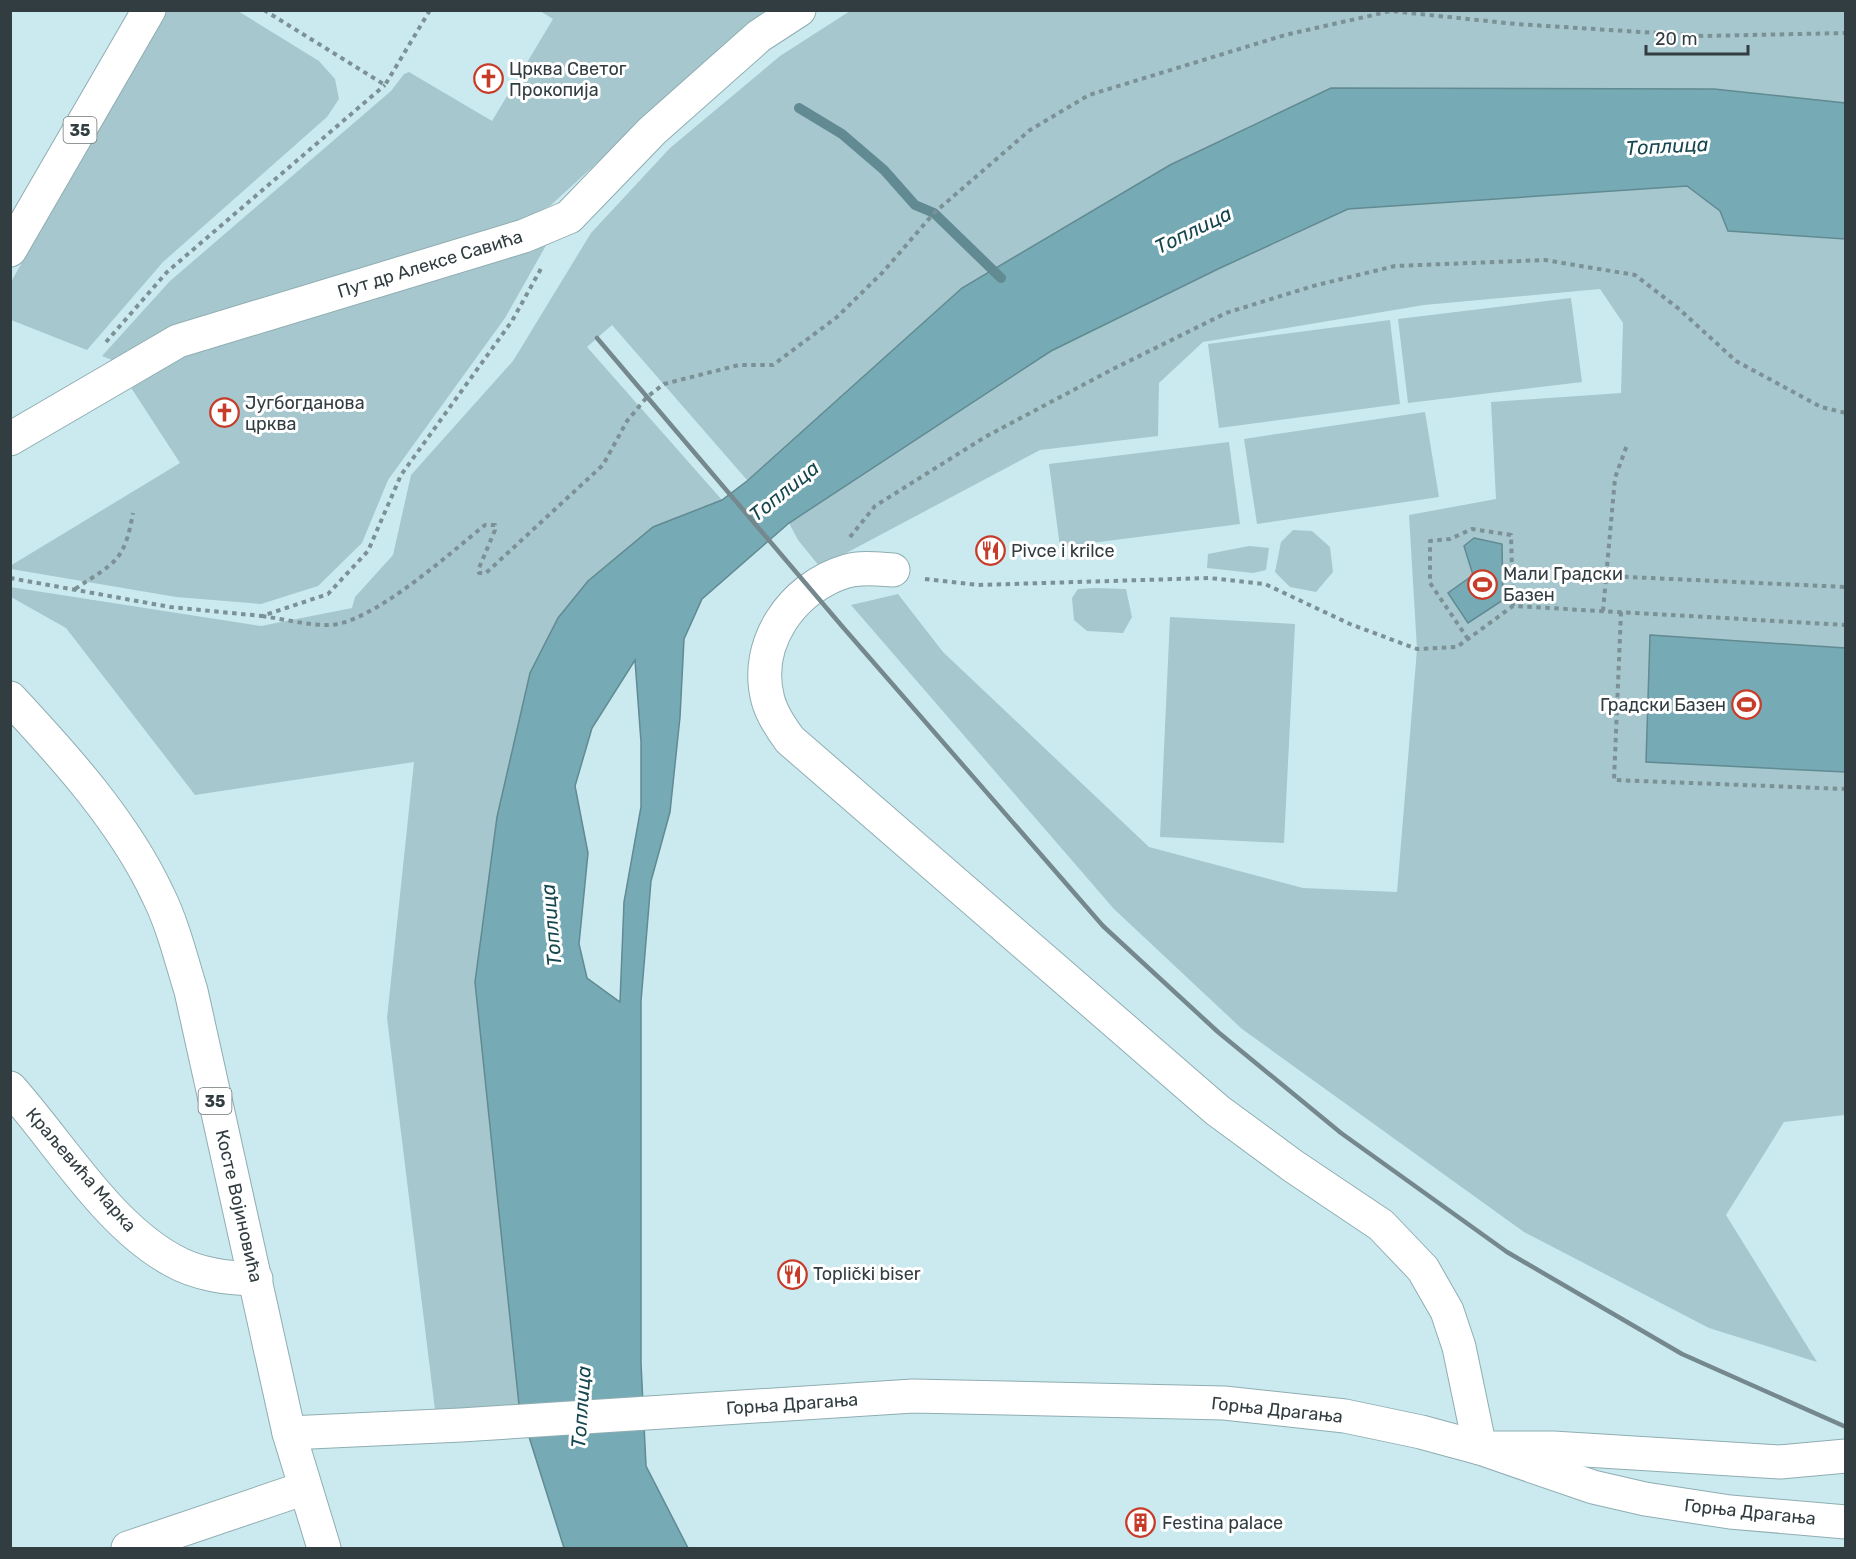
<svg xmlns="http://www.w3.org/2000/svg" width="1856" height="1559" viewBox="0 0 1856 1559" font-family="Rubik,sans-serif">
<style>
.green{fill:#a6c7cd}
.water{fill:#76abb5;stroke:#618a92;stroke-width:1.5;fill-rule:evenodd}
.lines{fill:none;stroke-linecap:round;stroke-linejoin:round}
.stream{stroke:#618a92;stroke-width:10}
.minor-casing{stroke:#8fadb2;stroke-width:35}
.major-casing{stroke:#8fadb2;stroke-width:35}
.path{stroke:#7c9196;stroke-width:4;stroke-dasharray:4.5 4.5;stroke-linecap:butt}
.minor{stroke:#fff;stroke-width:33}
.major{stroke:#fff;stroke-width:33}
.rail{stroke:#74888d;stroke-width:4.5}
.labels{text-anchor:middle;stroke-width:6;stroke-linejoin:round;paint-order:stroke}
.shield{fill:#fff;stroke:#6f7779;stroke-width:1.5}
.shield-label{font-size:16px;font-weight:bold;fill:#313d40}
.poi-label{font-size:18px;fill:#313d40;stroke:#fff;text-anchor:start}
.street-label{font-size:18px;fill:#313d40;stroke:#fff}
.water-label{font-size:20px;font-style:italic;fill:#16464e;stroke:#fff}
</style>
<rect width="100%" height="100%" fill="#cbeaf0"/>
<g class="green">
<path d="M 163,11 L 238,11 L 319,61 L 335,79 L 339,99 L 327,117 L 163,262 L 87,350 L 11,320 L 11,282 Z"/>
<path d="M 540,11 L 771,11 L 744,28 L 551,205 L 511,226 L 116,366 L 112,360 L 102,356 L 170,281 L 391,91 L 404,74 L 409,72 L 492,121 L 553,19 Z"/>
<path d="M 850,11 L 1845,11 L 1845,103 L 1714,89 L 1330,88 L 962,288 L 747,480 L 612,325 L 587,347 L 722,500 L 653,527 L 475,982 L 519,1405 L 435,1410 L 387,1018 L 414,762 L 195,795 L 66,628 L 11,597 L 10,587 L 261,626 L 352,608 L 355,597 L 393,555 L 411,475 L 513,361 L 591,233 L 670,148 L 780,56 Z"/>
<path d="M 1687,186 L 1720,211 L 1728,231 L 1845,239 L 1845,1115 L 1784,1122 L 1726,1215 L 1817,1362 L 1709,1328 L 1524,1232 L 1242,1029 L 1114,909 L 851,605 L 898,594 L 943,652 L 1149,847 L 1303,888 L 1397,892 L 1417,649 L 1409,515 L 1496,499 L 1491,402 L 1621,393 L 1623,323 L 1600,289 L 1424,305 L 1203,342 L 1159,383 L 1158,436 L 1040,450 L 820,567 L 798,540 L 789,523 L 1051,351 L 1218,269 L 1348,209 Z"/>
<path d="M 553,233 L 505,318 L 388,480 L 362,543 L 318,586 L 261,604 L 176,597 L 11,569 L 10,566 L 180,463 L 126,380 L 145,367 Z"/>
<path d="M 1571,298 L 1582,382 L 1408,403 L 1398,319 Z"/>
<path d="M 1390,320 L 1400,404 L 1219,428 L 1208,344 Z"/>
<path d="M 1425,412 L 1439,497 L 1257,524 L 1244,439 Z"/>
<path d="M 1229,442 L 1240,524 L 1060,547 L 1049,464 Z"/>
<path d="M 1293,530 L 1312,531 L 1330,547 L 1333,572 L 1316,592 L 1290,587 L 1275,572 L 1281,542 Z"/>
<path d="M 1249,546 L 1269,548 L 1266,570 L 1253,573 L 1207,568 L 1208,554 Z"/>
<path d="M 1095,588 L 1126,589 L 1132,617 L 1123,633 L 1087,631 L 1074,620 L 1072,598 L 1078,589 Z"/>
<path d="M 1170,617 L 1295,624 L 1284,843 L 1160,837 Z"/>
</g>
<g class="water">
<path d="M 1331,88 L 1714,89 L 1845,103 L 1845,239 L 1728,231 L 1720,211 L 1687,186 L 1348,209 L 1218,269 L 1051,351 L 789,523 L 702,599 L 684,639 L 680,717 L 670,812 L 651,881 L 641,1001 L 641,1363 L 646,1466 L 688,1548 L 564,1548 L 519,1405 L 475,982 L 497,817 L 530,673 L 558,618 L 588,581 L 653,527 L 722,500 L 747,481 L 962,288 L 1170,165 ZM 635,660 L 641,742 L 641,807 L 624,902 L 620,1002 L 587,978 L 579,944 L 588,853 L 575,786 L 592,728 Z"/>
<path d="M 1474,538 L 1502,544 L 1503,600 L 1468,623 L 1448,593 L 1473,575 L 1464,546 Z"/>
<path d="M 1650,635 L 1845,648 L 1845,772 L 1646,762 Z"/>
</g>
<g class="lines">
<path class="stream" d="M 799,108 L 842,134 L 884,170 L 915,205 L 934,213 L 1001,278"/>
<defs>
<g id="minor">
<path d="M 10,439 L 178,341 L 524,236 L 569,217 L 652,131 L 759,36 L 799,10"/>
<path d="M 893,570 C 877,569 862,567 847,571 C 792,587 753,644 768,700 C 772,715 781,728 790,740 L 1217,1110 L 1293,1166 L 1381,1225 L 1423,1269 L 1447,1311 L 1459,1347 L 1480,1448 L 1553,1448 L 1780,1462 L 1846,1456"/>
<path d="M 10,1088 C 60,1144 107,1224 172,1260 C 198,1275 227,1278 256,1279"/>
<path d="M 289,1433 L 461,1425 L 913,1396 L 1224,1403 L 1345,1416 L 1421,1432 L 1480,1448 L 1593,1487 L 1645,1499 L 1730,1512 L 1846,1522"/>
<path d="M 128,1548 L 305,1488"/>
</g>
<g id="major">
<path d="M 10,250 L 149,10"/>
<path d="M 10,698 C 65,757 124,822 158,895 C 173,925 181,959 191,991 L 289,1433 L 324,1548"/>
</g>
</defs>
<use href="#minor" class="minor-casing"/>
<use href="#major" class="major-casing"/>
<g class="path">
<path d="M 264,10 L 385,85 L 430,10"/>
<path d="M 106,342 L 167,272 L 385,85"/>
<path d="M 850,537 L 875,506 L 985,437 L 1113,369 L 1226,313 L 1313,286 L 1395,266 L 1545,260 L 1635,275 L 1679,309 L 1736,361 L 1821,407 L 1846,413"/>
<path d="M 1606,576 L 1846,587"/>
<path d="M 10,578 L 170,607 L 262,616 L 328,594 L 368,551 L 401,475 L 512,321 L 543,265"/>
<path d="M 925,579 L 978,585 L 1209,578 L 1265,584 L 1350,624 L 1417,649 L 1457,647 L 1513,606 L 1846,625"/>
<path d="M 75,589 C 115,562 124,563 133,513"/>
<path d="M 1603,611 L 1615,478 L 1627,445"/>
<path d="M 1621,612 L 1614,780 L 1846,789"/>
<path d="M 262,616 C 283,619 306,625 327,625 C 370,626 451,552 485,525 L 495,525 L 495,530 L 479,568 L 479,573 L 486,573 L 603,465 L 627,421 L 647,397 L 664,384 L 739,365 L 773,365 L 837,317 L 883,272 L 934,213 L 1030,130 L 1089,95 L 1285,35 L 1391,11 L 1516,24 L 1703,36 L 1846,33"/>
<path d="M 1468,639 L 1430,583 L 1430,541 L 1450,539 L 1472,529 L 1511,535 L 1513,606"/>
</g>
<use href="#minor" class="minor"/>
<use href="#major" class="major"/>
<path class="rail" d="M 597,338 L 841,625 L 1103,926 L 1218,1032 L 1341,1133 L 1507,1252 L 1682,1354 L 1846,1427"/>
</g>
<defs>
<symbol id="church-ring" viewBox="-11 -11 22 22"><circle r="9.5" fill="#fff" stroke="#c73b29" stroke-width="1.5"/><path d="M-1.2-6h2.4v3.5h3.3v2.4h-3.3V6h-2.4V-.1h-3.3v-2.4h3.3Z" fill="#c73b29"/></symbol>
<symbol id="restaurant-ring" viewBox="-11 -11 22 22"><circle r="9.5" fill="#fff" stroke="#c73b29" stroke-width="1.5"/><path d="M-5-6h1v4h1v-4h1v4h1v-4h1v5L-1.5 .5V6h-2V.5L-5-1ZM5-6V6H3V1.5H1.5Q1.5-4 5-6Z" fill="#c73b29"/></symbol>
<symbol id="stadium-ring" viewBox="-11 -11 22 22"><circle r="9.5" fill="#fff" stroke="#c73b29" stroke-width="1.5"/><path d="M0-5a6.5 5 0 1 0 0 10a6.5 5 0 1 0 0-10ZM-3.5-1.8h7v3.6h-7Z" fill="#c73b29"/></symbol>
<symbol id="building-ring" viewBox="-11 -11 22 22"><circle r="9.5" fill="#fff" stroke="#c73b29" stroke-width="1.5"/><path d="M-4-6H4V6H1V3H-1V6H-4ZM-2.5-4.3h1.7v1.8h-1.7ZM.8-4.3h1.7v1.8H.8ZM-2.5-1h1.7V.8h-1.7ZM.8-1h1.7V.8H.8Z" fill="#c73b29"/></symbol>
</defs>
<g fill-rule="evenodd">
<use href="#church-ring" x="472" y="62" width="33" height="33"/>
<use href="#church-ring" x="208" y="396" width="33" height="33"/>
<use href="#restaurant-ring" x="974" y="534" width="33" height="33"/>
<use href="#stadium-ring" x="1466" y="568" width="33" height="33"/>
<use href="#stadium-ring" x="1730" y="688" width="33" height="33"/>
<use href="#restaurant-ring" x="776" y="1258" width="33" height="33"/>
<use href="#building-ring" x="1124" y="1506" width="33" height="33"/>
</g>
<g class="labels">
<g class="shield">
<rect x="63.5" y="117" width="33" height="26" rx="4.5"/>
<rect x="198.5" y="1088" width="33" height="26" rx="4.5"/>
</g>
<g class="shield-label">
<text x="80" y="136">35</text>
<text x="215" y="1107">35</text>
</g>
<g class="poi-label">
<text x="509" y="75">Црква Светог<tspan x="509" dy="21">Прокопија</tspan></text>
<text x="245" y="409">Југбогданова<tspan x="245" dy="21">црква</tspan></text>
<text x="1011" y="557">Pivce i krilce</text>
<text x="1503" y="580">Мали Градски<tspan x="1503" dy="21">Базен</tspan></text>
<text x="1726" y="711" text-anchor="end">Градски Базен</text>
<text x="813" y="1280">Toplički biser</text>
<text x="1162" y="1529">Festina palace</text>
</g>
<g class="street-label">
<text transform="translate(430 264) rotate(-17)" y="6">Пут др Алексе Савића</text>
<text transform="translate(81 1170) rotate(49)" y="6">Краљевића Марка</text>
<text transform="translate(239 1206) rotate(77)" y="6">Косте Војиновића</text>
<text transform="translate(792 1404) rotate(-4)" y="6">Горња Драгања</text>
<text transform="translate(1277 1410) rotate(6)" y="6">Горња Драгања</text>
<text transform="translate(1750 1512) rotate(6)" y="6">Горња Драгања</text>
</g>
<g class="water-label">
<text transform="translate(1667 146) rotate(-3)" y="7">Топлица</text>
<text transform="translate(1193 230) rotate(-26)" y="7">Топлица</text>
<text transform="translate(784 491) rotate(-39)" y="7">Топлица</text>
<text transform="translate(551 925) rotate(-95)" y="7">Топлица</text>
<text transform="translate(581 1407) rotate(-86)" y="7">Топлица</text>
</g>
</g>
<rect width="1856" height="1559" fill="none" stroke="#313d40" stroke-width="24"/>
<path d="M1646 45v9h102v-9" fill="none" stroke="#313d40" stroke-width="3"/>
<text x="1655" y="45" font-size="18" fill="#313d40" stroke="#ffffff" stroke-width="4.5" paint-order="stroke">20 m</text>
</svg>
